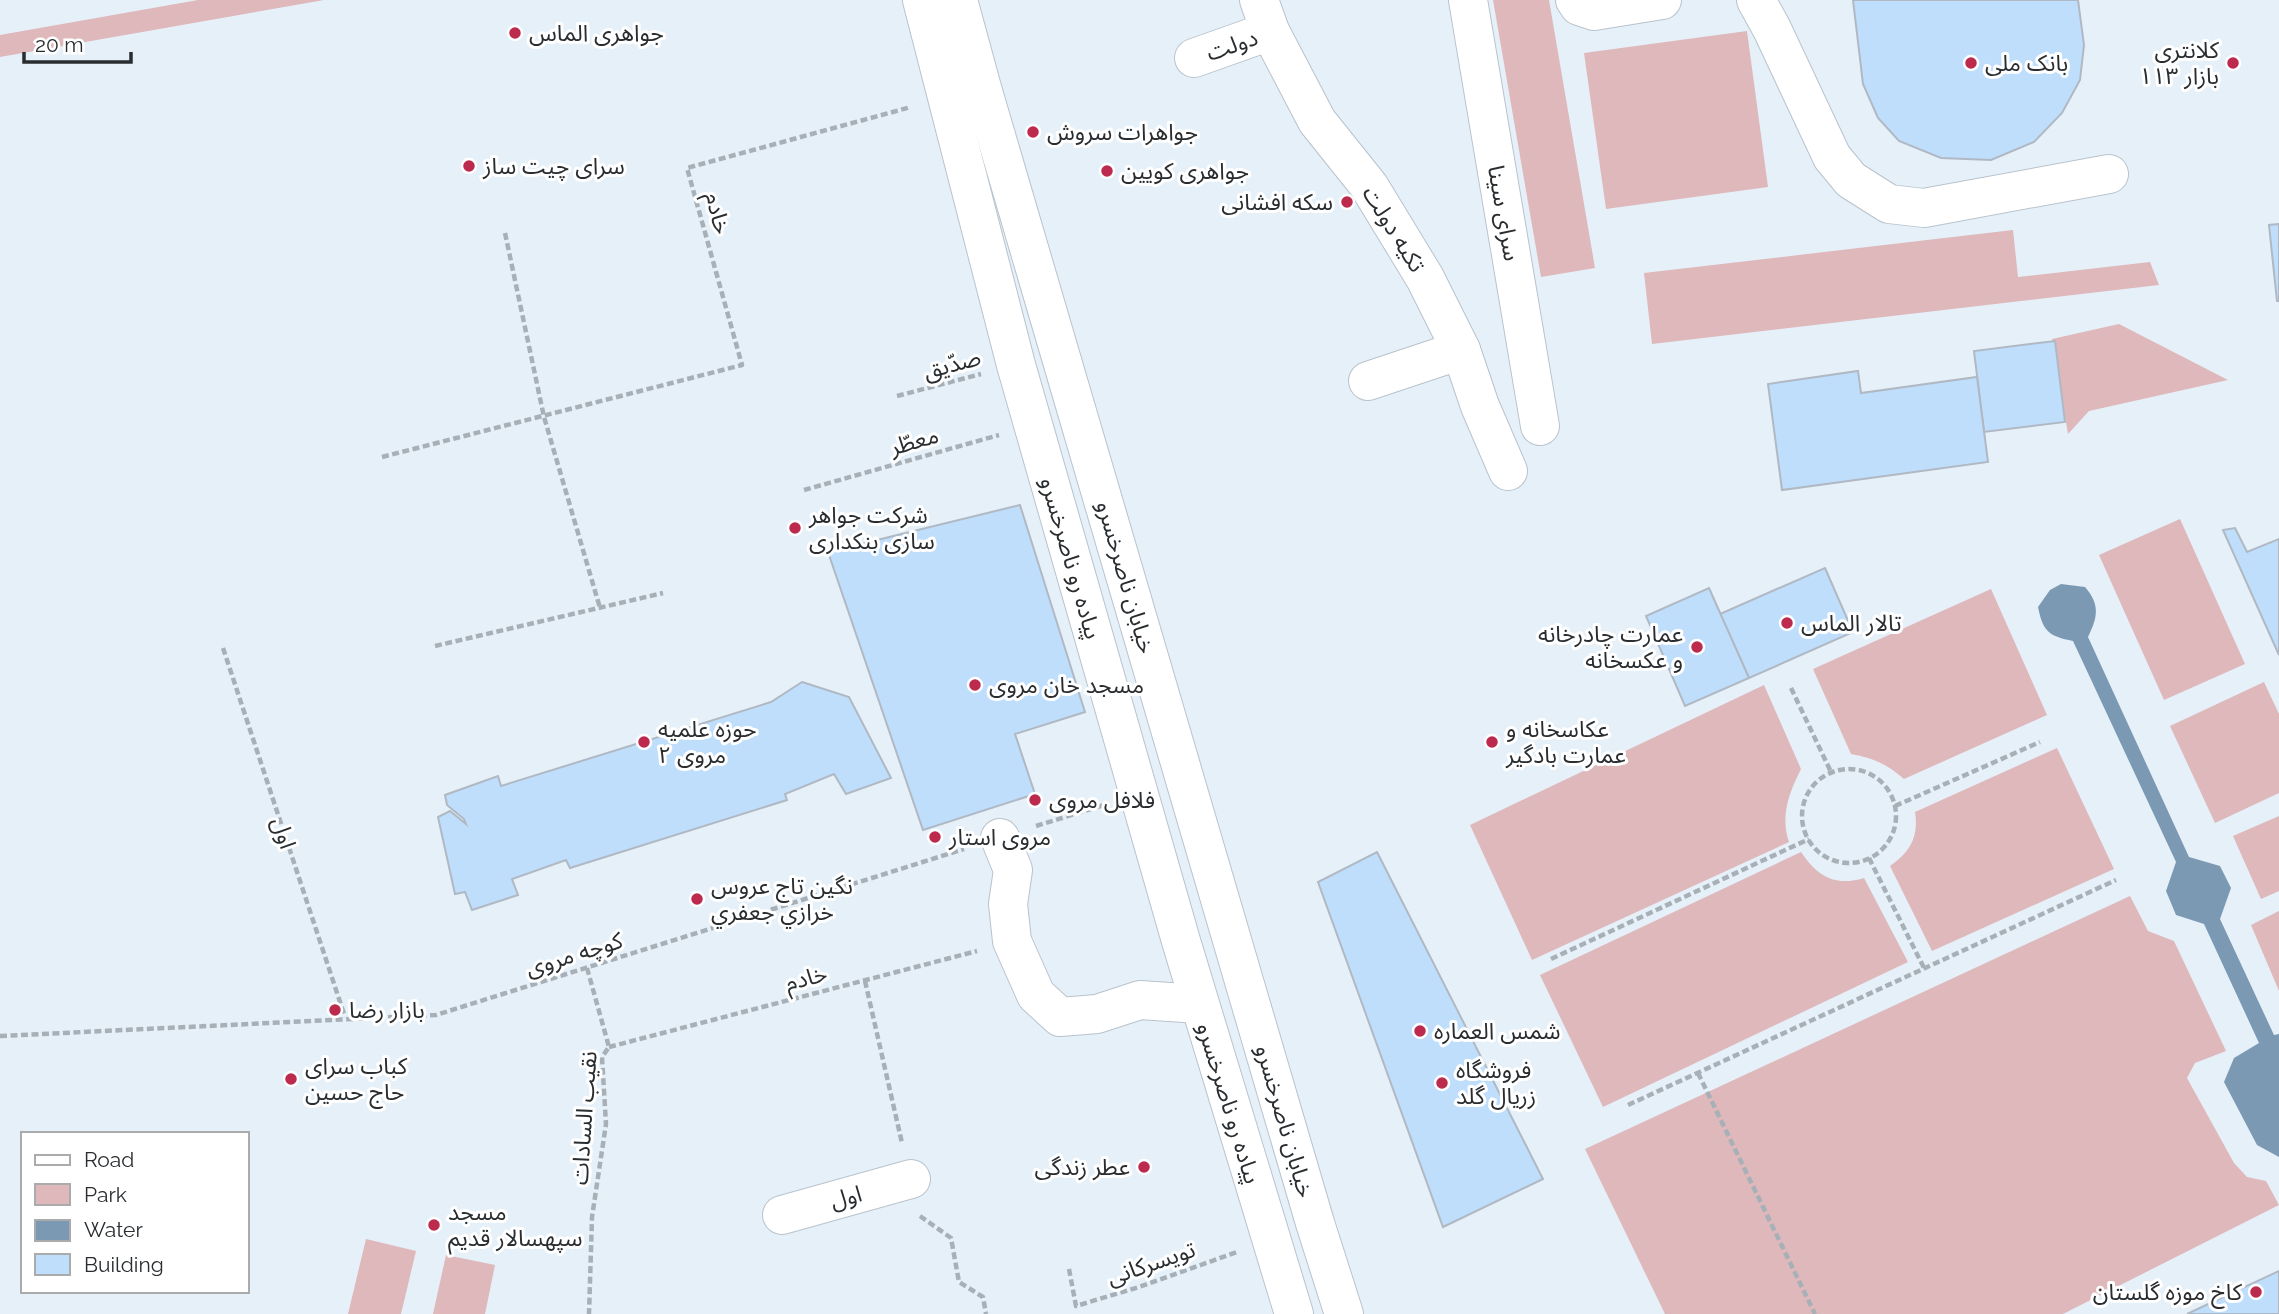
<svg xmlns="http://www.w3.org/2000/svg" width="2279" height="1314" viewBox="0 0 2279 1314" font-family="Raleway,'Noto Sans Arabic',sans-serif">
<style>
.green{fill:#deb8bb}
.water{fill:#7c99b4}
.building{fill:#bfdefc;stroke:#b0b9c3;stroke-width:2}
.lines{fill:none;stroke-linecap:round;stroke-linejoin:round}
.minor-casing{stroke:#b9c3cc;stroke-width:40}
.path{stroke:#a8b0b7;stroke-width:4.5;stroke-dasharray:7 3.5;stroke-linecap:butt}
.minor{stroke:#fff;stroke-width:38}
.poi-dot{fill:#bc2b4e;stroke:#fff;stroke-width:2.5}
.labels{text-anchor:middle;stroke-width:6;stroke-linejoin:round;paint-order:stroke}
.poi-label{font-size:23px;fill:#292d30;stroke:#fff;text-anchor:start}
.street-label{font-size:23px;fill:#292d30;stroke:#fff}
</style>
<rect width="100%" height="100%" fill="#e6f0f9"/>
<g class="green">
<path d="M 198,0 L 324,0 L 0,57 L 0,35 Z"/>
<path d="M 1493,0 L 1549,0 L 1595,268 L 1541,277 Z"/>
<path d="M 1747,31 L 1768,187 L 1606,209 L 1584,53 Z"/>
<path d="M 2013,230 L 2018,277 L 2150,262 L 2159,285 L 1652,344 L 1644,273 Z"/>
<path d="M 2119,324 L 2228,380 L 2089,411 L 2068,434 L 2052,339 Z"/>
<path d="M 2180,519 L 2245,664 L 2164,700 L 2099,555 Z"/>
<path d="M 1991,589 L 2047,715 L 1904,779 C 1887,764 1873,758 1851,754 L 1813,669 Z"/>
<path d="M 2264,682 L 2279,714 L 2279,793 L 2215,823 L 2170,726 Z"/>
<path d="M 1764,685 L 1801,769 C 1789,793 1780,816 1789,842 L 1532,960 L 1470,825 Z"/>
<path d="M 2057,748 L 2114,869 L 1932,951 L 1890,866 C 1910,852 1919,837 1915,812 Z"/>
<path d="M 2279,816 L 2279,891 L 2261,899 L 2233,836 Z"/>
<path d="M 1801,852 C 1817,876 1835,887 1864,878 L 1908,962 L 1603,1107 L 1540,975 Z"/>
<path d="M 2130,896 L 2148,931 L 2174,941 L 2226,1051 L 2195,1063 L 2187,1078 L 2234,1163 L 2247,1177 L 2266,1181 L 2279,1205 L 2063,1314 L 1665,1314 L 1585,1149 Z"/>
<path d="M 2279,911 L 2279,991 L 2251,925 Z"/>
<path d="M 366,1239 L 416,1251 L 401,1314 L 348,1314 Z"/>
<path d="M 446,1255 L 495,1265 L 485,1314 L 433,1314 Z"/>
</g>
<path class="water" d="M 2061,584 L 2085,587 C 2100,604 2098,617 2088,637 L 2189,857 L 2220,866 L 2231,888 L 2220,919 L 2274,1035 L 2279,1034 L 2279,1157 L 2257,1145 L 2224,1082 L 2234,1058 L 2259,1043 L 2204,924 L 2176,915 L 2166,891 L 2176,862 L 2073,641 C 2049,636 2043,632 2038,607 L 2050,590 Z"/>
<g class="building">
<path d="M 1853,0 L 2078,0 L 2084,45 L 2080,80 L 2062,113 L 2034,142 L 1991,160 L 1941,158 L 1899,141 L 1878,118 L 1863,84 Z"/>
<path d="M 2279,224 L 2279,301 L 2277,301 L 2269,225 Z"/>
<path d="M 2055,341 L 2065,422 L 1984,432 L 1974,351 Z"/>
<path d="M 1858,371 L 1861,393 L 1977,377 L 1988,462 L 1782,490 L 1768,384 Z"/>
<path d="M 1020,505 L 1085,712 L 1015,734 L 1035,794 L 923,830 L 828,552 Z"/>
<path d="M 2235,528 L 2247,552 L 2279,539 L 2279,655 L 2223,530 Z"/>
<path d="M 1825,568 L 1853,632 L 1749,678 L 1720,614 Z"/>
<path d="M 1709,588 L 1749,678 L 1685,706 L 1646,616 Z"/>
<path d="M 802,682 L 849,697 L 891,778 L 846,794 L 834,774 L 785,794 L 787,800 L 570,868 L 566,860 L 512,879 L 518,895 L 472,910 L 465,892 L 455,894 L 438,817 L 450,811 L 466,824 L 464,819 L 447,805 L 445,795 L 498,776 L 501,786 L 771,702 Z"/>
<path d="M 1377,852 L 1543,1179 L 1443,1227 L 1318,882 Z"/>
<path d="M 2279,1271 L 2279,1314 L 2187,1314 Z"/>
</g>
<g class="lines">
<defs>
<g id="minor">
<path d="M 922,0 L 1016,365 L 1181,941 L 1294,1314"/>
<path d="M 958,0 L 982,88 L 1315,1223 L 1344,1314"/>
<path d="M 1259,0 L 1270,31 L 1317,121 L 1369,186 L 1425,278 L 1461,350 L 1480,406 L 1508,471"/>
<path d="M 1468,0 L 1540,426"/>
<path d="M 1575,0 L 1579,6 L 1594,11 L 1662,0"/>
<path d="M 1756,0 L 1772,29 L 1832,157 L 1851,180 L 1889,204 L 1924,208 L 2109,174"/>
<path d="M 1194,58 L 1270,31"/>
<path d="M 1368,381 L 1461,350"/>
<path d="M 1000,838 L 1013,870 L 1008,904 L 1012,941 L 1036,995 L 1060,1017 L 1097,1014 L 1140,1000 L 1199,1004"/>
<path d="M 782,1215 L 911,1179"/>
</g>
</defs>
<use href="#minor" class="minor-casing"/>
<g class="path">
<path d="M 505,233 L 544,417 L 600,608"/>
<path d="M 897,396 L 981,374"/>
<path d="M 382,457 L 742,365 L 687,168 L 911,107"/>
<path d="M 804,490 L 999,435"/>
<path d="M 435,646 L 663,593"/>
<path d="M 223,648 L 345,1017"/>
<path d="M 1791,688 L 1831,772"/>
<circle cx="1849" cy="816" r="47"/>
<path d="M 1895,806 L 2040,742"/>
<path d="M 1036,826 L 1104,805"/>
<path d="M 1869,858 L 1924,968"/>
<path d="M 1551,959 L 1809,839"/>
<path d="M 587,968 L 609,1047 L 602,1057 L 606,1124 L 592,1217 L 589,1314"/>
<path d="M 865,981 L 902,1143"/>
<path d="M 0,1036 L 436,1015 L 964,849"/>
<path d="M 609,1047 L 977,951"/>
<path d="M 1698,1073 L 1815,1314"/>
<path d="M 1628,1105 L 2116,880"/>
<path d="M 920,1216 L 951,1238 L 959,1282 L 983,1297 L 986,1314"/>
<path d="M 1069,1269 L 1076,1306 L 1139,1287 L 1237,1252"/>
</g>
<use href="#minor" class="minor"/>
</g>
<g class="poi-dot">
<circle cx="515" cy="33" r="7"/>
<circle cx="1971" cy="63" r="7"/>
<circle cx="2233" cy="63" r="7"/>
<circle cx="1033" cy="132" r="7"/>
<circle cx="469" cy="166" r="7"/>
<circle cx="1107" cy="171" r="7"/>
<circle cx="1347" cy="202" r="7"/>
<circle cx="795" cy="528" r="7"/>
<circle cx="1787" cy="623" r="7"/>
<circle cx="1697" cy="647" r="7"/>
<circle cx="975" cy="685" r="7"/>
<circle cx="644" cy="742" r="7"/>
<circle cx="1492" cy="742" r="7"/>
<circle cx="1035" cy="800" r="7"/>
<circle cx="935" cy="837" r="7"/>
<circle cx="697" cy="899" r="7"/>
<circle cx="335" cy="1010" r="7"/>
<circle cx="1420" cy="1031" r="7"/>
<circle cx="291" cy="1079" r="7"/>
<circle cx="1442" cy="1083" r="7"/>
<circle cx="1144" cy="1167" r="7"/>
<circle cx="434" cy="1225" r="7"/>
<circle cx="2256" cy="1292" r="7"/>
</g>
<g class="labels">
<g class="poi-label">
<text x="529" y="41">جواهری الماس</text>
<text x="2219" y="58" text-anchor="end">کلانتری<tspan x="2219" dy="26">۱۱۳ بازار</tspan></text>
<text x="1985" y="71">بانک ملی</text>
<text x="1047" y="140">جواهرات سروش</text>
<text x="483" y="174">سرای چیت ساز</text>
<text x="1121" y="179">جواهری کویین</text>
<text x="1333" y="210" text-anchor="end">سکه افشانی</text>
<text x="809" y="523">شرکت جواهر<tspan x="809" dy="26">سازی بنکداری</tspan></text>
<text x="1801" y="631">تالار الماس</text>
<text x="1683" y="642" text-anchor="end">عمارت چادرخانه<tspan x="1683" dy="26">و عکسخانه</tspan></text>
<text x="989" y="693">مسجد خان مروی</text>
<text x="658" y="737">حوزه علمیه<tspan x="658" dy="26">مروی ۲</tspan></text>
<text x="1506" y="737">عکاسخانه و<tspan x="1506" dy="26">عمارت بادگیر</tspan></text>
<text x="1049" y="808">فلافل مروی</text>
<text x="949" y="845">مروی استار</text>
<text x="711" y="894">نگين تاج عروس<tspan x="711" dy="26">خرازي جعفري</tspan></text>
<text x="349" y="1018">بازار رضا</text>
<text x="1434" y="1039">شمس العماره</text>
<text x="305" y="1074">کباب سرای<tspan x="305" dy="26">حاج حسین</tspan></text>
<text x="1456" y="1078">فروشگاه<tspan x="1456" dy="26">زریال گلد</tspan></text>
<text x="1130" y="1175" text-anchor="end">عطر زندگی</text>
<text x="448" y="1220">مسجد<tspan x="448" dy="26">سپهسالار قدیم</tspan></text>
<text x="2242" y="1300" text-anchor="end">کاخ موزه گلستان</text>
</g>
<g class="street-label">
<text transform="translate(1232 45) rotate(-19)" y="8">دولت</text>
<text transform="translate(718 213) rotate(75)" y="8">خادم</text>
<text transform="translate(1504 213) rotate(80)" y="8">سرای سینا</text>
<text transform="translate(1394 229) rotate(58)" y="8">تکیه دولت</text>
<text transform="translate(952 364) rotate(-15)" y="8">صدّیق</text>
<text transform="translate(914 441) rotate(-16)" y="8">معطّر</text>
<text transform="translate(1071 558) rotate(74)" y="8">پیاده رو ناصرخسرو</text>
<text transform="translate(1126 577) rotate(74)" y="8">خیابان ناصرخسرو</text>
<text transform="translate(284 833) rotate(72)" y="8">اول</text>
<text transform="translate(574 954) rotate(-17)" y="8">کوچه مروی</text>
<text transform="translate(806 978) rotate(-15)" y="8">خادم</text>
<text transform="translate(1229 1103) rotate(73)" y="8">پیاده رو ناصرخسرو</text>
<text transform="translate(584 1118) rotate(-86)" y="8">نقیب السادات</text>
<text transform="translate(1285 1121) rotate(74)" y="8">خیابان ناصرخسرو</text>
<text transform="translate(846 1197) rotate(-15)" y="8">اول</text>
<text transform="translate(1151 1263) rotate(-19)" y="8">تویسرکانی</text>
</g>
</g>
<rect x="21" y="1132" width="228" height="161" fill="#ffffff" stroke="#a9abac" stroke-width="2"/>
<rect x="35" y="1155" width="35" height="10" fill="#ffffff" stroke="#a9abac" stroke-width="2"/>
<text x="84" y="1167" font-size="21" fill="#292d30">Road</text>
<rect x="35" y="1184" width="35" height="21" fill="#deb8bb" stroke="#a9abac" stroke-width="2"/>
<text x="84" y="1202" font-size="21" fill="#292d30">Park</text>
<rect x="35" y="1220" width="35" height="21" fill="#7c99b4" stroke="#a9abac" stroke-width="2"/>
<text x="84" y="1237" font-size="21" fill="#292d30">Water</text>
<rect x="35" y="1254" width="35" height="21" fill="#bfdefc" stroke="#a9abac" stroke-width="2"/>
<text x="84" y="1272" font-size="21" fill="#292d30">Building</text>
<path d="M24 52v10h107v-10" fill="none" stroke="#292d30" stroke-width="3.5"/>
<text x="35" y="52" font-size="21" fill="#292d30" stroke="#ffffff" stroke-width="5" paint-order="stroke">20 m</text>
</svg>
